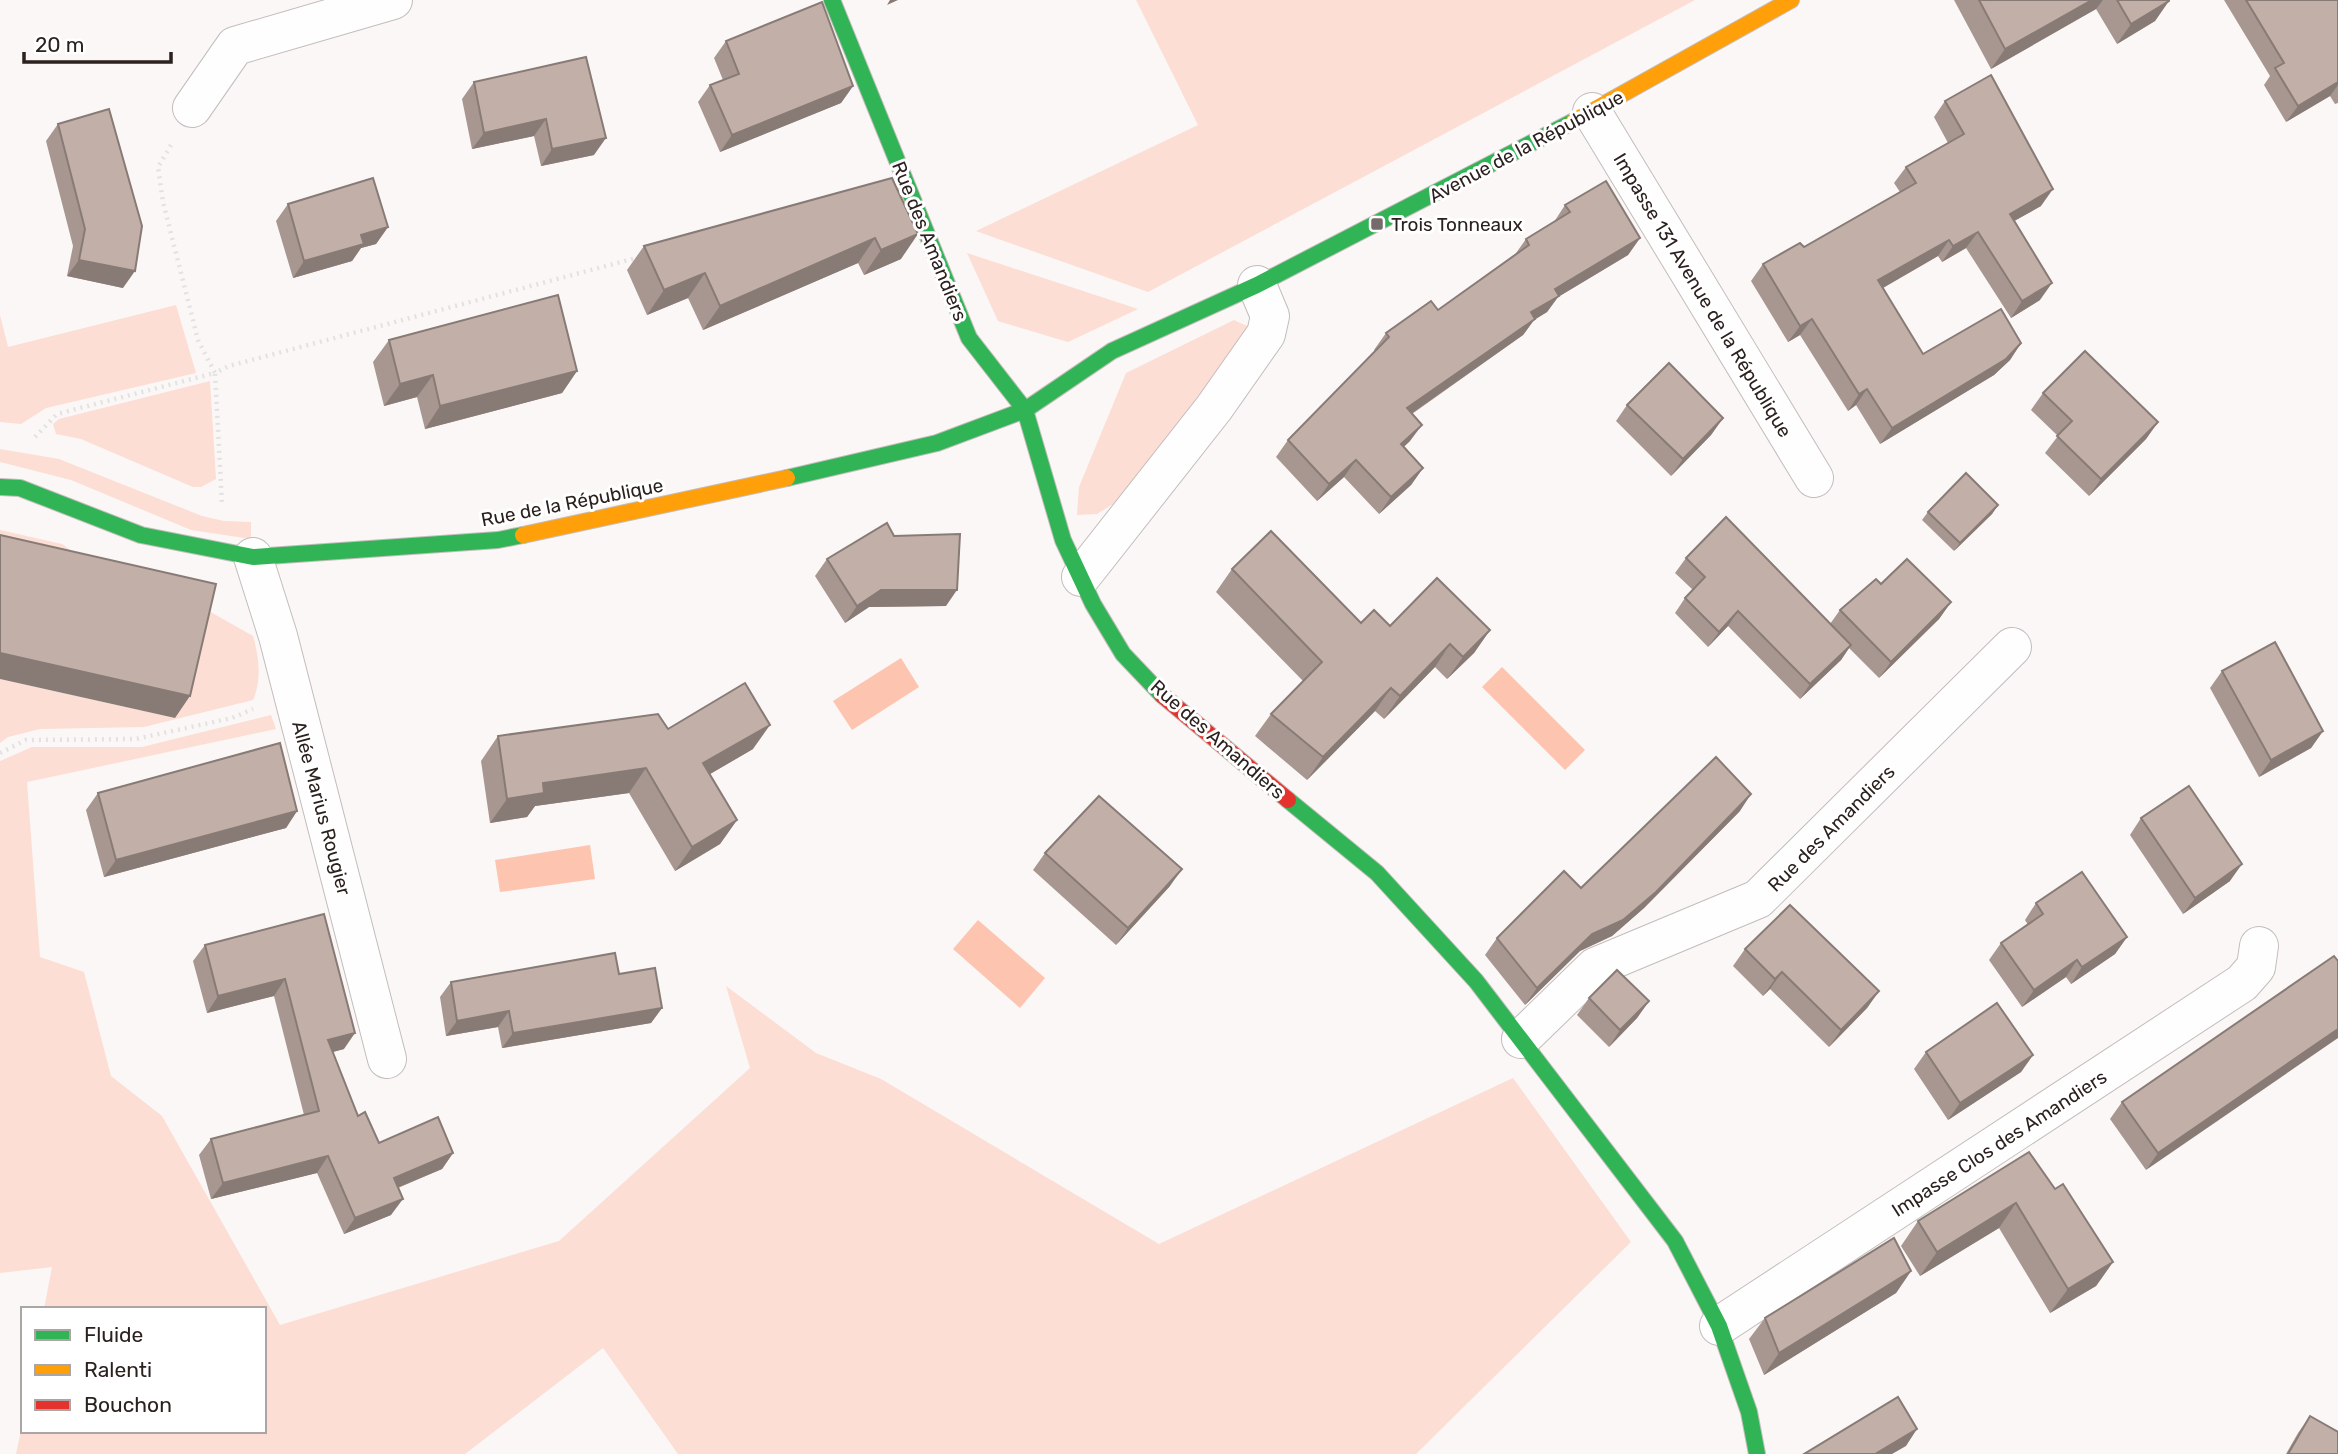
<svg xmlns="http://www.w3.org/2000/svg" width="2338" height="1454" viewBox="0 0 2338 1454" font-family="Rubik,sans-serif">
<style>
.green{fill:#fcded4}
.water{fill:#fdc4af}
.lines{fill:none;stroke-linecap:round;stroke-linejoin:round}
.street-casing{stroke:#c3bdbb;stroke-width:40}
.fast-casing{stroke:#c3bdbb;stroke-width:18}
.slow-casing{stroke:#c3bdbb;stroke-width:18}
.jam-casing{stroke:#c3bdbb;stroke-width:18}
.path{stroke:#e3e2e2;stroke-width:4.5;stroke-dasharray:2 5;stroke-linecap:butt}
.street{stroke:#fefefe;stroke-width:38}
.fast{stroke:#30b455;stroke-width:16}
.slow{stroke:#ff9f0a;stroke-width:16}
.jam{stroke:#e5322d;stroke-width:16}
.wall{fill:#a79790}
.shaded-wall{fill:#887b76}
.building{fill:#c2b0a8;stroke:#887b76;stroke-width:2}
.poi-dot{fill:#736c6a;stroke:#fff;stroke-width:2.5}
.labels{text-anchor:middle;stroke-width:6;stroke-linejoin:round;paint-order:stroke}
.street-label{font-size:19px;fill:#2b211e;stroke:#fff}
.poi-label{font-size:19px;fill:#2b211e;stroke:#fff;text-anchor:start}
</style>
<rect width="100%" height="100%" fill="#faf7f6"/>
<g class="green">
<path d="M 1136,0 L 1695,0 L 1148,292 L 976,231 L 1198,125 Z"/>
<path d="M 967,253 L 1138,309 L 1068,342 L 998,321 Z"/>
<path d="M 176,305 L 196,373 L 46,408 L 21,424 L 0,422 L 0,315 L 8,347 Z"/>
<path d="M 1234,320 L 1247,326 L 1252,333 L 1248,344 L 1113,504 L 1097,514 L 1077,515 L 1079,487 L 1126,373 Z"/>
<path d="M 210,381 L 216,479 L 201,487 L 193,487 L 81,439 L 56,434 L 53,424 L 59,419 Z"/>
<path d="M 0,449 L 59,459 L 202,516 L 224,521 L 251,522 L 251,539 L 191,530 L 71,480 L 0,462 Z"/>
<path d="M 0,530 L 62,544 L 77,555 L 0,561 Z"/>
<path d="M 200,606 L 253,636 C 259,656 262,680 253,700 L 144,727 L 40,729 L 8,737 L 0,743 L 0,679 L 175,718 Z"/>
<path d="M 271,715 L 276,729 L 27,782 L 40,957 L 84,972 L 111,1076 L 162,1116 L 280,1325 L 559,1241 L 750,1068 L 726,986 L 816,1053 L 881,1079 L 1159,1244 L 1513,1078 L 1631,1242 L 1416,1454 L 678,1454 L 603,1348 L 465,1454 L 16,1454 L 23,1421 L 23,1431 L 264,1431 L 264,1309 L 44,1309 L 52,1267 L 0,1273 L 0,761 L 32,747 L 142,747 Z"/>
</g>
<g class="water">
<path d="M 901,658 L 919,687 L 852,730 L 833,701 Z"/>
<path d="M 1502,667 L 1585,750 L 1565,770 L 1482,687 Z"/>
<path d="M 590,845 L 595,879 L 500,892 L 495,860 Z"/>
<path d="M 978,920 L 1045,978 L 1020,1008 L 953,949 Z"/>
</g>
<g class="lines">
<defs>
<g id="street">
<path d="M 192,108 L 235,46 L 393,0"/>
<path d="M 1592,112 L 1814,478"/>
<path d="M 253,557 L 278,636 L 387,1059"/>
<path d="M 1081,577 L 1214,408 L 1266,334 L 1270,316 L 1257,285"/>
<path d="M 1521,1039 L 1595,967 L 1758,899 L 2012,647"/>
<path d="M 1719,1326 L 2242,983 L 2256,967 L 2259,946"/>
</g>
<g id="fast">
<path d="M 832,0 L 969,338 L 1025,410 L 1063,540 L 1093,604 L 1123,654 L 1162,695"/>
<path d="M 787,478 L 937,443 L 1025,410 L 1112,351 L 1257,285 L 1574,121"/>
<path d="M 0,487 L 20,488 L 141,535 L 253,557 L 498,540 L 523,535"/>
<path d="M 1288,800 L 1377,873 L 1476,981 L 1675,1241 L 1719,1326 L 1749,1412 L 1757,1454"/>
</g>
<g id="slow">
<path d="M 1574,121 L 1791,0"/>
<path d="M 523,535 L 787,478"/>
</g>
<path id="jam" d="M 1162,695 L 1288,800"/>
</defs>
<use href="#street" class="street-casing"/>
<use href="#fast" class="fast-casing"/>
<use href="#slow" class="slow-casing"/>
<use href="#jam" class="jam-casing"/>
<g class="path">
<path d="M 171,145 L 158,167 L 163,202 L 198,340 L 215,373 L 229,366 L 640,257"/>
<path d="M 35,437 L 57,414 L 215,373 L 222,504"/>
<path d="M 0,753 L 26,740 L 136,739 L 232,718 L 253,709"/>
</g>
<use href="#street" class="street"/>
<use href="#fast" class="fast"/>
<use href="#slow" class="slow"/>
<use href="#jam" class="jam"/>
</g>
<g class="wall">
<path d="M 1954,0 L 2169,0 L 2155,21 L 2117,44 L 2096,9 L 1991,69 Z"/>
<path d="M 2224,0 L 2338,0 L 2338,103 L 2335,104 L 2330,96 L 2286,122 L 2264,85 L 2270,76 Z"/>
<path d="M 726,41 L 853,86 L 841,103 L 720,152 L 698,102 L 710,85 L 723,80 L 714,58 Z"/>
<path d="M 586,57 L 594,155 L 541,166 L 534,136 L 472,149 L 462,99 L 474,82 Z"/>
<path d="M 1945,101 L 2041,206 L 2014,221 L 2040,300 L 2011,318 L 1966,248 L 1942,262 L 1938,256 L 1883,288 L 1923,354 L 2021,343 L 2010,360 L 1994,375 L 1880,444 L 1856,405 L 1848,411 L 1800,335 L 1788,342 L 1751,281 L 1763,264 L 1804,247 L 1900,192 L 1894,183 L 1906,167 L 1948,143 L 1934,117 Z"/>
<path d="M 58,124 L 123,288 L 67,276 L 73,246 L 46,141 Z"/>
<path d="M 892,178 L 901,259 L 864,275 L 858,263 L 703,330 L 688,298 L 647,315 L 627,270 L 644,246 Z"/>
<path d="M 288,204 L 388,227 L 376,244 L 361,248 L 352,261 L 293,278 L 276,221 Z"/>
<path d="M 1565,205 L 1640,238 L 1628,255 L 1558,297 L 1547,312 L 1534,320 L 1523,335 L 1412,414 L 1410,441 L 1403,447 L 1423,468 L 1411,485 L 1379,514 L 1344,477 L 1317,501 L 1276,457 L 1288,440 L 1375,351 L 1374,350 L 1386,333 L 1438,310 L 1514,256 L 1526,239 L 1554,222 Z"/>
<path d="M 389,340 L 577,371 L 562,393 L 425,429 L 417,397 L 384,406 L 373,362 Z"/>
<path d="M 2043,393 L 2158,422 L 2146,439 L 2089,496 L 2045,453 L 2058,436 L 2031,410 Z"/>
<path d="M 1627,405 L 1723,418 L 1711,435 L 1671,476 L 1616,421 Z"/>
<path d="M 1998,505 L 1992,514 L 1954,551 L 1922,520 L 1928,512 Z"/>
<path d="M 894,536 L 946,606 L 869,607 L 845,623 L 815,576 L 827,559 Z"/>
<path d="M 1686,558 L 1830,624 L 1840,610 L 1881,584 L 1951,602 L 1939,619 L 1879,678 L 1849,648 L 1841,660 L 1800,699 L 1728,626 L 1708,647 L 1675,613 L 1685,598 L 1693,590 L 1675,573 Z"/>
<path d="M 1232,569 L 1361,623 L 1390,626 L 1490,630 L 1474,653 L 1447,679 L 1435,667 L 1384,719 L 1375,711 L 1307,780 L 1255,736 L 1271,714 L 1303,681 L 1216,592 Z"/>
<path d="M 2222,671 L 2323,731 L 2311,748 L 2259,777 L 2210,688 Z"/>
<path d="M 668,729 L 753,749 L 710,774 L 737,820 L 720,844 L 675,871 L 629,793 L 535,806 L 527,817 L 490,823 L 481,761 L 498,736 Z"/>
<path d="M 98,793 L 297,811 L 286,828 L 104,877 L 86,810 Z"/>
<path d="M 1740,811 L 1644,908 L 1612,936 L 1580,951 L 1525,1005 L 1485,955 L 1497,938 L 1581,888 Z"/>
<path d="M 2141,818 L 2230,881 L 2183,914 L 2130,835 Z"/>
<path d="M 1045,853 L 1170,886 L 1116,945 L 1033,870 Z"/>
<path d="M 2036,903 L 2127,937 L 2115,954 L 2071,984 L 2066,977 L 2022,1007 L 1989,960 L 2001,943 L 2028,925 L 2025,920 Z"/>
<path d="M 324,914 L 344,1049 L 333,1052 L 358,1116 L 379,1143 L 453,1153 L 442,1169 L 398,1188 L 391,1215 L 344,1234 L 317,1173 L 211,1199 L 199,1155 L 211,1139 L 304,1115 L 274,996 L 207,1013 L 193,961 L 205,945 Z"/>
<path d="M 1745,949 L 1879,991 L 1867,1008 L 1829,1047 L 1770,989 L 1763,996 L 1733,966 Z"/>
<path d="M 2334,956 L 2146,1170 L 2110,1119 L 2122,1102 Z"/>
<path d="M 619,974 L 662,1008 L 651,1023 L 502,1048 L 498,1027 L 446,1036 L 440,997 L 451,982 Z"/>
<path d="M 1589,998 L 1649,1001 L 1637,1018 L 1609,1047 L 1577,1015 Z"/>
<path d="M 1926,1052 L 2033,1055 L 2021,1072 L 1948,1120 L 1914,1069 Z"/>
<path d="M 2055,1189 L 2113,1262 L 2096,1286 L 2050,1313 L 1999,1228 L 1920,1276 L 1901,1246 L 1918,1221 Z"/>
<path d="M 1911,1271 L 1896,1293 L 1764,1375 L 1749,1339 L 1765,1318 Z"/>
<path d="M 2310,1416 L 2338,1454 L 2286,1454 L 2298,1433 Z"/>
</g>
<g class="shaded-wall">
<path d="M 890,0 L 898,0 L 887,5 Z"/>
<path d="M 2092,0 L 2103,0 L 2096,9 L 1991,69 L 2005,49 Z"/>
<path d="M 2169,1 L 2155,21 L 2117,44 L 2131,24 Z"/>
<path d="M 2338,82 L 2338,85 L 2330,96 L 2286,122 L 2298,106 Z"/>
<path d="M 853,86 L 841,103 L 720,152 L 732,135 Z"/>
<path d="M 546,119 L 534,136 L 472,149 L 484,133 Z"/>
<path d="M 606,138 L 594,155 L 541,166 L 552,149 Z"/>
<path d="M 2053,189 L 2041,206 L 1998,230 L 2010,214 Z"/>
<path d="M 388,227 L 376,244 L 361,248 L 352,261 L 293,278 L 304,261 L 361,235 Z"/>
<path d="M 1978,232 L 1966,248 L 1942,262 L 1953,246 Z"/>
<path d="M 918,234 L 901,259 L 864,275 L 881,250 Z"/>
<path d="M 875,238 L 858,263 L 703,330 L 720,306 Z"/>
<path d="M 1640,238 L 1628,255 L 1558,297 L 1547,312 L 1534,320 L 1523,335 L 1395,425 L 1407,408 L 1555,289 Z"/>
<path d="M 1949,240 L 1938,256 L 1867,297 L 1878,280 Z"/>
<path d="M 79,260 L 135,271 L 123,288 L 67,276 Z"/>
<path d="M 705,273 L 688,298 L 647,315 L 664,290 Z"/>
<path d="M 2052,283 L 2040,300 L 2011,318 L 2022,301 Z"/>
<path d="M 1812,319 L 1800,335 L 1788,342 L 1800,326 Z"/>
<path d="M 2021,343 L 2010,360 L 1994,375 L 1880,444 L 1892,428 Z"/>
<path d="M 577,371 L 562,393 L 425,429 L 440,406 Z"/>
<path d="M 433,375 L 417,397 L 384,406 L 400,384 Z"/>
<path d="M 1867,389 L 1856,405 L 1848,411 L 1859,394 Z"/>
<path d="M 1723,418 L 1711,435 L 1671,476 L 1683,459 Z"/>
<path d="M 2158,422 L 2146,439 L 2089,496 L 2101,479 Z"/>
<path d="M 1422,425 L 1410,441 L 1389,461 L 1401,444 Z"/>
<path d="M 1356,460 L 1344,477 L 1317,501 L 1329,484 Z"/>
<path d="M 1423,468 L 1411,485 L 1379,514 L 1391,497 Z"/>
<path d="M 1998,505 L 1992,514 L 1954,551 L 1960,543 Z"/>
<path d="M 881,590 L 957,590 L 946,606 L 869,607 L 845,623 L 857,606 Z"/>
<path d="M 1951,602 L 1939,619 L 1879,678 L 1891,662 Z"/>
<path d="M 1738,611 L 1728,626 L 1708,647 L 1719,632 Z"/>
<path d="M 1490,630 L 1474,653 L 1447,679 L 1463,657 Z"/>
<path d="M 1450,644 L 1435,667 L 1384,719 L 1400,696 Z"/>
<path d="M 1851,645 L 1841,660 L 1800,699 L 1810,684 Z"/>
<path d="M 0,653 L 190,696 L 175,718 L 0,679 Z"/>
<path d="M 1391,688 L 1375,711 L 1307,780 L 1323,757 Z"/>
<path d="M 770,725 L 753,749 L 686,788 L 703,763 Z"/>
<path d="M 2323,731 L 2311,748 L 2259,777 L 2271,760 Z"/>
<path d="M 646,768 L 629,793 L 535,806 L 527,817 L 490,823 L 507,799 L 543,783 Z"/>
<path d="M 1751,794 L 1740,811 L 1644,908 L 1612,936 L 1580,951 L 1525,1005 L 1537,988 L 1592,934 Z"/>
<path d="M 297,811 L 286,828 L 104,877 L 116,860 Z"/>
<path d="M 737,820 L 720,844 L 675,871 L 692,847 Z"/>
<path d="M 2242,864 L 2230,881 L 2183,914 L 2195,898 Z"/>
<path d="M 1182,869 L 1170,886 L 1116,945 L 1128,928 Z"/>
<path d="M 2127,937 L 2115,954 L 2071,984 L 2082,967 Z"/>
<path d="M 2077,960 L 2066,977 L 2022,1007 L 2034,990 Z"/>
<path d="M 1782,972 L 1770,989 L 1763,996 L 1775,979 Z"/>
<path d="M 285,979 L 274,996 L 207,1013 L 218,996 Z"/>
<path d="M 1879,991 L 1867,1008 L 1829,1047 L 1841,1030 Z"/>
<path d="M 1649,1001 L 1637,1018 L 1609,1047 L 1620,1030 Z"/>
<path d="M 662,1008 L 651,1023 L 502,1048 L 513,1033 Z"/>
<path d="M 509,1011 L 498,1027 L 446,1036 L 457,1021 Z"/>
<path d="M 2338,1029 L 2338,1038 L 2146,1170 L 2158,1153 Z"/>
<path d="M 355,1033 L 344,1049 L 317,1056 L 328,1040 Z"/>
<path d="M 2033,1055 L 2021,1072 L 1948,1120 L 1960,1103 Z"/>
<path d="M 453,1153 L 442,1169 L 382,1194 L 394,1178 Z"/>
<path d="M 328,1156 L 317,1173 L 211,1199 L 223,1183 Z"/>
<path d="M 403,1199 L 391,1215 L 344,1234 L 355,1218 Z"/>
<path d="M 2016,1203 L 1999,1228 L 1920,1276 L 1937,1252 Z"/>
<path d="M 2113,1262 L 2096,1286 L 2050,1313 L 2068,1289 Z"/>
<path d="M 1911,1271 L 1896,1293 L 1764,1375 L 1779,1353 Z"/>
<path d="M 1917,1429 L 1906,1446 L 1892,1454 L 1875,1454 Z"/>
</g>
<g class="building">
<path d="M 1979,0 L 2092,0 L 2005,49 Z"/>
<path d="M 2117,0 L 2169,0 L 2169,1 L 2131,24 Z"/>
<path d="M 2246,0 L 2338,0 L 2338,82 L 2298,106 L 2275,68 L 2284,63 Z"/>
<path d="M 822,2 L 853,86 L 732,135 L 710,85 L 739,74 L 726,41 Z"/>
<path d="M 586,57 L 606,138 L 552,149 L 546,119 L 484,133 L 474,82 Z"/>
<path d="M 1991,75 L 2053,189 L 2010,214 L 2052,283 L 2022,301 L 1978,232 L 1953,246 L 1949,240 L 1878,280 L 1923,354 L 2001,309 L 2021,343 L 2006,359 L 1892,428 L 1867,389 L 1859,394 L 1812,319 L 1800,326 L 1763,264 L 1800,243 L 1804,247 L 1916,183 L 1906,167 L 1964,134 L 1945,101 Z"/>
<path d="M 109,109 L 142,226 L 135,271 L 79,260 L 85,229 L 58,124 Z"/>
<path d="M 373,178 L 388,227 L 361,235 L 364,244 L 304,261 L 288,204 Z"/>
<path d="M 892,178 L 918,234 L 881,250 L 875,238 L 720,306 L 705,273 L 664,290 L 644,246 Z"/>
<path d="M 1606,181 L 1640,238 L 1555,289 L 1559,296 L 1531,312 L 1535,319 L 1407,408 L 1422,425 L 1401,444 L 1423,468 L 1391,497 L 1356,460 L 1329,484 L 1288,440 L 1389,337 L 1386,333 L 1431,301 L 1438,310 L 1529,245 L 1526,239 L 1570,212 L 1565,205 Z"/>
<path d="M 558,295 L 577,371 L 440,406 L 433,375 L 400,384 L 389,340 Z"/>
<path d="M 2085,351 L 2158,422 L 2101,479 L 2057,436 L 2072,421 L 2043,393 Z"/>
<path d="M 1669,363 L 1723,418 L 1683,459 L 1627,405 Z"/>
<path d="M 1966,473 L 1998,505 L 1960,543 L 1928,512 Z"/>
<path d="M 1726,517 L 1851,645 L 1810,684 L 1738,611 L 1719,632 L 1685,598 L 1705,577 L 1686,558 Z"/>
<path d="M 887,523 L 894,536 L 960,534 L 957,590 L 881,590 L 857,606 L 827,559 Z"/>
<path d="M 1271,531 L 1361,623 L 1374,610 L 1390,626 L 1437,578 L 1490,630 L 1463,657 L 1450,644 L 1400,696 L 1391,688 L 1323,757 L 1271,714 L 1322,662 L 1232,569 Z"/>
<path d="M 0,535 L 216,584 L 190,696 L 0,653 Z"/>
<path d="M 1907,559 L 1951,602 L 1891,662 L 1840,610 L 1876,579 L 1881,584 Z"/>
<path d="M 2275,642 L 2323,731 L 2271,760 L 2222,671 Z"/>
<path d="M 745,683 L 770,725 L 703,763 L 737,820 L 692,847 L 646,768 L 543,783 L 544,793 L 507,799 L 498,736 L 658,714 L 668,729 Z"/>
<path d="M 280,743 L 297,811 L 116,860 L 98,793 Z"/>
<path d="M 1716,757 L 1751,794 L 1656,892 L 1623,920 L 1592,934 L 1537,988 L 1497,938 L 1564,871 L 1581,888 Z"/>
<path d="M 2189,786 L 2242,864 L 2195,898 L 2141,818 Z"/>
<path d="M 1099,796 L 1182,869 L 1128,928 L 1045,853 Z"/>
<path d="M 2082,872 L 2127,937 L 2082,967 L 2077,960 L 2034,990 L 2001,943 L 2043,914 L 2036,903 Z"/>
<path d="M 1790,905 L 1879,991 L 1841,1030 L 1782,972 L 1775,979 L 1745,949 Z"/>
<path d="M 324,914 L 355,1033 L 328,1040 L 358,1116 L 365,1112 L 379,1143 L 438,1117 L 453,1153 L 394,1178 L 403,1199 L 355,1218 L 328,1156 L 223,1183 L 211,1139 L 319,1111 L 285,979 L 218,996 L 205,945 Z"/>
<path d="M 615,953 L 619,974 L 655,968 L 662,1008 L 513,1033 L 509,1011 L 457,1021 L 451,982 Z"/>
<path d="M 2334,956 L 2338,961 L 2338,1029 L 2158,1153 L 2122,1102 Z"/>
<path d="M 1617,970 L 1649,1001 L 1620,1030 L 1589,998 Z"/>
<path d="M 1997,1003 L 2033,1055 L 1960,1103 L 1926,1052 Z"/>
<path d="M 2029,1152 L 2055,1189 L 2063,1184 L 2113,1262 L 2068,1289 L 2016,1203 L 1937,1252 L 1918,1221 Z"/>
<path d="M 1894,1238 L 1911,1271 L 1779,1353 L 1765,1318 Z"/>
<path d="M 1898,1397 L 1917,1429 L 1875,1454 L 1804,1454 Z"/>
<path d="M 2310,1416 L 2338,1432 L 2338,1454 L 2288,1454 Z"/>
</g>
<rect class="poi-dot" x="1370" y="217" width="14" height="14" rx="3.5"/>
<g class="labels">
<g class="street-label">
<text transform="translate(1526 146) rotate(-28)" y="7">Avenue de la République</text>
<text transform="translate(930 241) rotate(68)" y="7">Rue des Amandiers</text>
<text transform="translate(1703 295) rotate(59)" y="7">Impasse 131 Avenue de la République</text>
<text transform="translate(572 502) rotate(-11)" y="7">Rue de la République</text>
<text transform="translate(1218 739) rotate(41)" y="7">Rue des Amandiers</text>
<text transform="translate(322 808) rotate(75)" y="7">Allée Marius Rougier</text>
<text transform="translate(1831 828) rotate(-45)" y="7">Rue des Amandiers</text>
<text transform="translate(1999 1143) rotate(-33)" y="7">Impasse Clos des Amandiers</text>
</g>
<g class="poi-label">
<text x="1391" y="231">Trois Tonneaux</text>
</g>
</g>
<rect x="21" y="1307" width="245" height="126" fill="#ffffff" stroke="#aaa6a5" stroke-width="2"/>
<rect x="35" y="1330" width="35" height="10" fill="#30b455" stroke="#aaa6a5" stroke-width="2"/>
<text x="84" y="1342" font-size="21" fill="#2b211e">Fluide</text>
<rect x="35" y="1365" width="35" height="10" fill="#ff9f0a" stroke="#aaa6a5" stroke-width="2"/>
<text x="84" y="1377" font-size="21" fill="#2b211e">Ralenti</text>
<rect x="35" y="1400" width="35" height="10" fill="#e5322d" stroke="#aaa6a5" stroke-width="2"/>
<text x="84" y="1412" font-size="21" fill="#2b211e">Bouchon</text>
<path d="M24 52v10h147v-10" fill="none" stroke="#2b211e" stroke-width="3.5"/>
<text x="35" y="52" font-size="21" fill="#2b211e" stroke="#ffffff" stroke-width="5" paint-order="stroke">20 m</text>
</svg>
